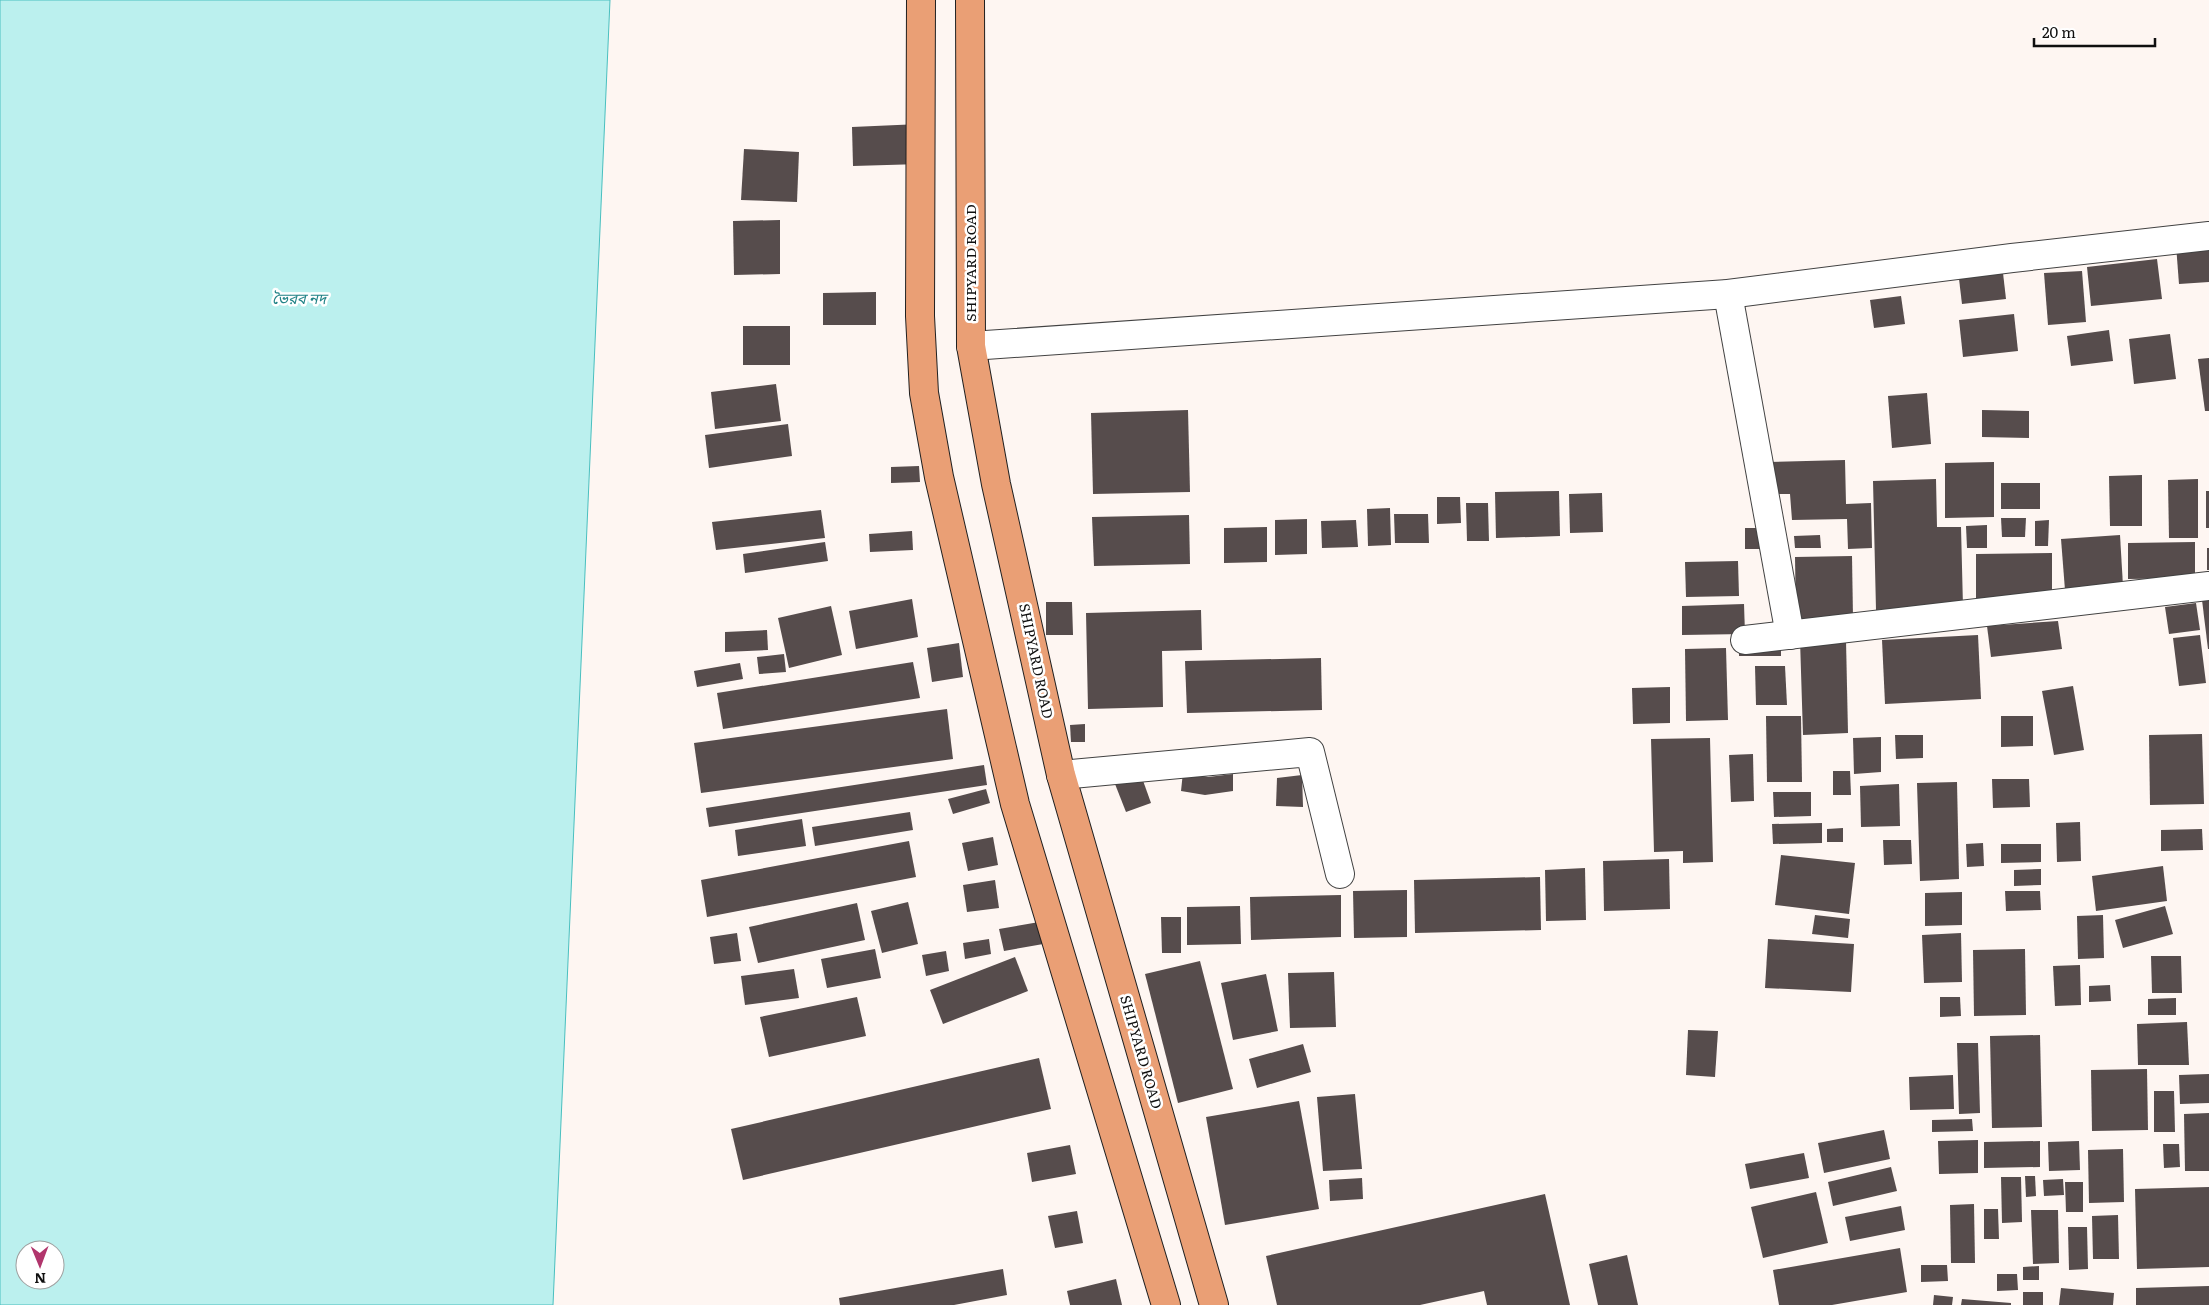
<svg xmlns="http://www.w3.org/2000/svg" width="2209" height="1305" viewBox="0 0 2209 1305" font-family="Literata,'Noto Sans Bengali',serif">
<style>
.water{fill:#bbf0ee;stroke:#4abfbf;fill-rule:evenodd}
.building{fill:#564c4c}
.lines{fill:none;stroke-linecap:round;stroke-linejoin:round}
.street-casing{stroke:#424242;stroke-width:30}
.primary-casing{stroke:#202020;stroke-width:30}
.street{stroke:#fff;stroke-width:28}
.primary{stroke:#ea9f75;stroke-width:28}
.labels{text-anchor:middle;stroke-width:5;stroke-linejoin:round;paint-order:stroke}
.street-label{font-size:14px;fill:#0f0f0f;stroke:#fff}
.water-label{font-size:15px;font-style:italic;fill:#228387;stroke:#fff}
</style>
<rect width="100%" height="100%" fill="#fef6f2"/>
<path class="water" d="M 0,0 L 610,0 L 553,1305 L 0,1305 ZM 25,1250 L 55,1250 L 55,1280 L 25,1280 Z"/>
<g class="building">
<path d="M 920,124 L 921,164 L 853,166 L 852,127 Z"/>
<path d="M 744,149 L 799,152 L 797,202 L 741,200 Z"/>
<path d="M 780,220 L 780,274 L 734,275 L 733,221 Z"/>
<path d="M 2209,243 L 2209,282 L 2179,284 L 2176,245 Z"/>
<path d="M 2157,259 L 2162,299 L 2091,306 L 2087,267 Z"/>
<path d="M 2082,271 L 2086,322 L 2048,325 L 2044,273 Z"/>
<path d="M 2003,273 L 2006,299 L 1962,304 L 1959,279 Z"/>
<path d="M 876,292 L 876,325 L 823,325 L 823,293 Z"/>
<path d="M 1901,296 L 1905,324 L 1874,328 L 1870,300 Z"/>
<path d="M 2014,314 L 2018,351 L 1963,357 L 1959,320 Z"/>
<rect x="743" y="326" width="47" height="39"/>
<path d="M 2109,330 L 2113,361 L 2071,366 L 2067,336 Z"/>
<path d="M 2170,334 L 2176,379 L 2134,384 L 2129,339 Z"/>
<path d="M 2209,358 L 2209,411 L 2205,411 L 2198,359 Z"/>
<path d="M 776,384 L 781,421 L 715,429 L 711,392 Z"/>
<path d="M 1927,393 L 1931,444 L 1892,448 L 1888,396 Z"/>
<path d="M 1188,410 L 1190,492 L 1093,494 L 1091,413 Z"/>
<path d="M 1982,410 L 2029,411 L 2029,438 L 1982,437 Z"/>
<path d="M 788,424 L 792,456 L 709,468 L 705,435 Z"/>
<path d="M 1845,460 L 1846,504 L 1871,503 L 1872,548 L 1848,549 L 1847,519 L 1792,520 L 1790,494 L 1768,494 L 1767,462 Z"/>
<path d="M 1994,462 L 1994,517 L 1945,518 L 1945,463 Z"/>
<path d="M 919,466 L 920,482 L 891,483 L 891,467 Z"/>
<path d="M 2142,475 L 2142,526 L 2110,526 L 2109,476 Z"/>
<path d="M 1936,479 L 1937,527 L 1961,527 L 1963,607 L 1876,610 L 1873,481 Z"/>
<path d="M 2198,479 L 2198,538 L 2169,538 L 2168,480 Z"/>
<rect x="2001" y="483" width="39" height="26"/>
<path d="M 1559,491 L 1560,536 L 1496,538 L 1495,492 Z"/>
<rect x="2206" y="491" width="3" height="37"/>
<path d="M 1602,493 L 1603,532 L 1570,533 L 1569,494 Z"/>
<path d="M 1437,497 L 1460,497 L 1461,523 L 1437,524 Z"/>
<path d="M 1466,503 L 1488,503 L 1489,541 L 1467,541 Z"/>
<path d="M 1390,508 L 1391,545 L 1368,546 L 1367,509 Z"/>
<path d="M 821,510 L 825,538 L 716,550 L 712,522 Z"/>
<path d="M 1394,514 L 1428,514 L 1429,543 L 1395,543 Z"/>
<path d="M 1189,515 L 1190,564 L 1094,566 L 1092,517 Z"/>
<path d="M 2001,518 L 2026,518 L 2025,537 L 2002,537 Z"/>
<path d="M 1307,519 L 1307,554 L 1275,555 L 1275,520 Z"/>
<path d="M 1356,520 L 1358,547 L 1322,548 L 1321,521 Z"/>
<path d="M 2049,520 L 2048,546 L 2035,546 L 2035,521 Z"/>
<path d="M 1987,525 L 1987,548 L 1967,548 L 1966,526 Z"/>
<path d="M 1267,527 L 1267,562 L 1224,563 L 1224,528 Z"/>
<path d="M 1745,528 L 1759,528 L 1760,549 L 1745,549 Z"/>
<path d="M 912,531 L 913,550 L 870,552 L 869,534 Z"/>
<path d="M 1820,535 L 1821,548 L 1795,548 L 1794,536 Z"/>
<path d="M 2120,535 L 2123,586 L 2065,590 L 2061,539 Z"/>
<path d="M 825,542 L 828,561 L 745,573 L 743,554 Z"/>
<path d="M 2195,542 L 2195,578 L 2128,579 L 2128,543 Z"/>
<rect x="2207" y="548" width="2" height="22"/>
<path d="M 2052,553 L 2052,600 L 1976,601 L 1976,554 Z"/>
<path d="M 1852,556 L 1853,618 L 1796,620 L 1795,557 Z"/>
<path d="M 1738,561 L 1739,596 L 1686,597 L 1685,562 Z"/>
<path d="M 912,599 L 918,637 L 856,649 L 849,611 Z"/>
<path d="M 2209,599 L 2209,649 L 2208,649 L 2202,600 Z"/>
<path d="M 1046,602 L 1072,602 L 1073,635 L 1046,635 Z"/>
<path d="M 2196,603 L 2200,630 L 2169,634 L 2165,607 Z"/>
<path d="M 1744,604 L 1745,634 L 1682,635 L 1682,606 Z"/>
<path d="M 831,606 L 842,655 L 789,668 L 778,618 Z"/>
<path d="M 1201,610 L 1202,650 L 1162,651 L 1163,707 L 1088,709 L 1086,613 Z"/>
<path d="M 2058,621 L 2062,649 L 1991,657 L 1987,626 Z"/>
<path d="M 767,630 L 768,650 L 725,652 L 725,632 Z"/>
<path d="M 1978,635 L 1981,699 L 1885,704 L 1882,640 Z"/>
<path d="M 2200,635 L 2206,683 L 2179,686 L 2173,638 Z"/>
<path d="M 1800,640 L 1846,640 L 1848,733 L 1803,735 Z"/>
<path d="M 959,643 L 963,677 L 932,682 L 927,648 Z"/>
<path d="M 1781,645 L 1781,656 L 1739,656 L 1739,646 Z"/>
<path d="M 1726,648 L 1728,720 L 1686,721 L 1685,649 Z"/>
<path d="M 784,654 L 786,672 L 759,674 L 757,657 Z"/>
<path d="M 1321,658 L 1322,710 L 1187,713 L 1185,661 Z"/>
<path d="M 913,662 L 920,698 L 723,729 L 717,693 Z"/>
<path d="M 740,663 L 743,679 L 697,687 L 694,671 Z"/>
<path d="M 1755,666 L 1785,666 L 1787,705 L 1756,705 Z"/>
<path d="M 2073,686 L 2084,750 L 2054,755 L 2042,691 Z"/>
<path d="M 1670,687 L 1670,723 L 1633,724 L 1632,688 Z"/>
<path d="M 947,709 L 953,759 L 701,793 L 694,743 Z"/>
<path d="M 1766,716 L 1801,716 L 1802,782 L 1767,782 Z"/>
<path d="M 2001,716 L 2033,716 L 2033,746 L 2001,747 Z"/>
<path d="M 1085,724 L 1085,742 L 1071,742 L 1070,725 Z"/>
<path d="M 2202,734 L 2204,804 L 2150,805 L 2149,735 Z"/>
<path d="M 1895,735 L 1923,735 L 1923,758 L 1896,759 Z"/>
<path d="M 1881,737 L 1881,772 L 1854,774 L 1853,738 Z"/>
<path d="M 1710,738 L 1713,862 L 1683,863 L 1683,851 L 1654,852 L 1651,739 Z"/>
<path d="M 1753,754 L 1754,801 L 1731,802 L 1729,755 Z"/>
<path d="M 984,765 L 987,785 L 709,827 L 706,808 Z"/>
<path d="M 1833,771 L 1850,771 L 1851,795 L 1833,795 Z"/>
<path d="M 1183,772 L 1208,777 L 1233,774 L 1233,791 L 1205,795 L 1181,791 Z"/>
<path d="M 1141,775 L 1151,803 L 1126,812 L 1115,784 Z"/>
<path d="M 1302,775 L 1303,807 L 1276,806 L 1277,778 Z"/>
<path d="M 1992,779 L 2029,779 L 2030,807 L 1993,808 Z"/>
<path d="M 1957,782 L 1959,879 L 1920,881 L 1917,783 Z"/>
<path d="M 1899,784 L 1900,826 L 1861,827 L 1860,786 Z"/>
<path d="M 986,789 L 990,803 L 953,814 L 948,799 Z"/>
<path d="M 1773,792 L 1811,792 L 1811,816 L 1774,817 Z"/>
<path d="M 910,812 L 913,830 L 815,846 L 812,827 Z"/>
<path d="M 802,819 L 806,846 L 738,856 L 735,830 Z"/>
<path d="M 2080,822 L 2081,861 L 2057,862 L 2056,823 Z"/>
<path d="M 1822,823 L 1822,843 L 1773,844 L 1772,824 Z"/>
<path d="M 1843,828 L 1843,842 L 1827,842 L 1827,829 Z"/>
<path d="M 2202,829 L 2203,850 L 2161,851 L 2161,830 Z"/>
<path d="M 993,837 L 998,865 L 968,871 L 962,843 Z"/>
<path d="M 1883,840 L 1911,840 L 1912,864 L 1884,865 Z"/>
<path d="M 909,841 L 916,877 L 707,917 L 701,880 Z"/>
<path d="M 1983,843 L 1984,866 L 1967,867 L 1966,844 Z"/>
<path d="M 2001,844 L 2041,844 L 2041,862 L 2001,863 Z"/>
<path d="M 1781,855 L 1855,863 L 1849,914 L 1775,905 Z"/>
<path d="M 1669,859 L 1670,909 L 1604,911 L 1603,861 Z"/>
<path d="M 2163,866 L 2167,901 L 2096,911 L 2092,876 Z"/>
<path d="M 1585,868 L 1586,920 L 1546,921 L 1545,870 Z"/>
<path d="M 2041,869 L 2041,885 L 2014,886 L 2014,870 Z"/>
<path d="M 1540,877 L 1541,930 L 1415,933 L 1414,880 Z"/>
<path d="M 995,880 L 999,908 L 967,912 L 963,885 Z"/>
<path d="M 1407,890 L 1407,937 L 1354,938 L 1353,891 Z"/>
<path d="M 2005,891 L 2040,891 L 2041,910 L 2006,911 Z"/>
<path d="M 1962,892 L 1962,925 L 1925,926 L 1925,893 Z"/>
<path d="M 1341,895 L 1341,937 L 1251,940 L 1250,897 Z"/>
<path d="M 908,902 L 918,944 L 882,953 L 871,911 Z"/>
<path d="M 857,903 L 865,940 L 758,963 L 749,927 Z"/>
<path d="M 1240,906 L 1241,944 L 1187,945 L 1187,907 Z"/>
<path d="M 2165,906 L 2173,934 L 2123,948 L 2115,920 Z"/>
<path d="M 1815,915 L 1850,919 L 1848,938 L 1812,934 Z"/>
<path d="M 2103,915 L 2104,958 L 2078,959 L 2077,916 Z"/>
<path d="M 1161,917 L 1181,917 L 1181,953 L 1162,953 Z"/>
<path d="M 1045,921 L 1049,943 L 1004,951 L 999,929 Z"/>
<path d="M 737,933 L 741,961 L 714,964 L 710,937 Z"/>
<path d="M 1961,933 L 1962,982 L 1924,983 L 1922,935 Z"/>
<path d="M 989,939 L 991,954 L 965,959 L 963,943 Z"/>
<path d="M 1768,939 L 1854,944 L 1851,992 L 1765,988 Z"/>
<path d="M 875,949 L 881,978 L 827,988 L 821,959 Z"/>
<path d="M 2025,949 L 2026,1015 L 1974,1016 L 1973,950 Z"/>
<path d="M 946,951 L 949,971 L 926,976 L 922,955 Z"/>
<path d="M 2151,956 L 2181,956 L 2182,993 L 2152,993 Z"/>
<path d="M 1015,957 L 1028,991 L 943,1024 L 930,990 Z"/>
<path d="M 1200,961 L 1233,1089 L 1178,1103 L 1145,974 Z"/>
<path d="M 2080,965 L 2081,1005 L 2055,1006 L 2053,966 Z"/>
<path d="M 794,969 L 799,998 L 745,1005 L 741,976 Z"/>
<path d="M 1334,972 L 1336,1027 L 1290,1028 L 1288,973 Z"/>
<path d="M 1266,974 L 1278,1031 L 1233,1040 L 1221,983 Z"/>
<path d="M 2110,985 L 2111,1001 L 2089,1002 L 2089,986 Z"/>
<path d="M 857,997 L 866,1036 L 769,1057 L 760,1017 Z"/>
<path d="M 1940,997 L 1960,997 L 1961,1016 L 1940,1017 Z"/>
<path d="M 2176,998 L 2176,1015 L 2148,1015 L 2148,999 Z"/>
<path d="M 2187,1022 L 2189,1065 L 2138,1065 L 2137,1024 Z"/>
<path d="M 1688,1030 L 1718,1031 L 1715,1077 L 1686,1075 Z"/>
<path d="M 2040,1035 L 2042,1127 L 1992,1128 L 1990,1036 Z"/>
<path d="M 1957,1043 L 1978,1043 L 1980,1113 L 1959,1114 Z"/>
<path d="M 1303,1044 L 1311,1072 L 1257,1088 L 1249,1059 Z"/>
<path d="M 1039,1058 L 1051,1109 L 743,1180 L 731,1129 Z"/>
<path d="M 2147,1069 L 2148,1130 L 2092,1131 L 2091,1070 Z"/>
<path d="M 2209,1074 L 2209,1103 L 2180,1104 L 2179,1075 Z"/>
<path d="M 1953,1075 L 1954,1109 L 1910,1110 L 1909,1077 Z"/>
<path d="M 2154,1091 L 2174,1091 L 2175,1132 L 2154,1132 Z"/>
<path d="M 1355,1094 L 1362,1169 L 1323,1171 L 1317,1097 Z"/>
<path d="M 1299,1101 L 1319,1209 L 1225,1225 L 1206,1117 Z"/>
<path d="M 2209,1113 L 2209,1171 L 2185,1171 L 2184,1114 Z"/>
<path d="M 1972,1119 L 1973,1131 L 1932,1132 L 1932,1120 Z"/>
<path d="M 1884,1130 L 1890,1159 L 1824,1173 L 1818,1143 Z"/>
<path d="M 1978,1140 L 1978,1173 L 1939,1174 L 1938,1141 Z"/>
<path d="M 2040,1141 L 2040,1167 L 1984,1168 L 1984,1142 Z"/>
<path d="M 2079,1141 L 2080,1170 L 2049,1171 L 2048,1142 Z"/>
<path d="M 2163,1144 L 2179,1144 L 2180,1167 L 2164,1168 Z"/>
<path d="M 1070,1145 L 1076,1174 L 1032,1182 L 1027,1153 Z"/>
<path d="M 2123,1149 L 2124,1202 L 2089,1203 L 2088,1150 Z"/>
<path d="M 1804,1153 L 1809,1178 L 1750,1189 L 1745,1164 Z"/>
<path d="M 1891,1167 L 1897,1191 L 1833,1206 L 1828,1182 Z"/>
<path d="M 2025,1176 L 2035,1176 L 2036,1196 L 2026,1197 Z"/>
<path d="M 2001,1177 L 2021,1177 L 2022,1222 L 2002,1223 Z"/>
<path d="M 1362,1178 L 1363,1199 L 1330,1201 L 1329,1180 Z"/>
<path d="M 2063,1179 L 2064,1195 L 2044,1196 L 2043,1180 Z"/>
<path d="M 2065,1182 L 2083,1182 L 2083,1212 L 2066,1212 Z"/>
<path d="M 2209,1187 L 2209,1267 L 2137,1269 L 2135,1189 Z"/>
<path d="M 1816,1192 L 1828,1243 L 1763,1258 L 1751,1207 Z"/>
<path d="M 1545,1194 L 1570,1305 L 1487,1305 L 1484,1291 L 1420,1305 L 1277,1305 L 1266,1256 Z"/>
<path d="M 1974,1204 L 1975,1263 L 1951,1263 L 1950,1205 Z"/>
<path d="M 1901,1206 L 1905,1230 L 1850,1241 L 1845,1217 Z"/>
<path d="M 1984,1209 L 1998,1209 L 1999,1239 L 1984,1239 Z"/>
<path d="M 2031,1210 L 2058,1210 L 2059,1263 L 2033,1264 Z"/>
<path d="M 1077,1211 L 1083,1243 L 1055,1248 L 1048,1216 Z"/>
<path d="M 2118,1215 L 2119,1259 L 2093,1259 L 2092,1216 Z"/>
<path d="M 2068,1227 L 2087,1227 L 2088,1269 L 2069,1270 Z"/>
<path d="M 1900,1248 L 1907,1292 L 1832,1305 L 1779,1305 L 1773,1270 Z"/>
<path d="M 1627,1255 L 1638,1305 L 1598,1305 L 1589,1264 Z"/>
<path d="M 1921,1265 L 1947,1265 L 1948,1281 L 1921,1282 Z"/>
<path d="M 2039,1266 L 2039,1280 L 2023,1280 L 2023,1267 Z"/>
<path d="M 1003,1269 L 1007,1295 L 954,1305 L 840,1305 L 839,1298 Z"/>
<path d="M 1997,1274 L 2017,1274 L 2018,1290 L 1997,1291 Z"/>
<path d="M 1116,1279 L 1122,1305 L 1070,1305 L 1067,1291 Z"/>
<path d="M 2209,1286 L 2209,1305 L 2136,1305 L 2136,1288 Z"/>
<path d="M 2061,1288 L 2114,1293 L 2113,1305 L 2059,1305 Z"/>
<rect x="2023" y="1292" width="20" height="13"/>
<path d="M 1934,1295 L 1953,1297 L 1952,1305 L 1933,1305 Z"/>
<path d="M 1962,1299 L 2011,1303 L 2011,1305 L 1961,1305 Z"/>
</g>
<g class="lines">
<defs>
<g id="street">
<path d="M 1728,294 L 1790,635"/>
<path d="M 971,346 L 1728,294 L 2012,258 L 2209,236"/>
<path d="M 1745,640 L 2209,586"/>
<path d="M 1061,775 L 1310,752 L 1340,874"/>
</g>
<g id="primary">
<path d="M 921,0 L 920,316 L 924,393 L 939,477 L 1015,804 L 1166,1305"/>
<path d="M 970,0 L 971,346 L 996,484 L 1061,775 L 1214,1305"/>
</g>
</defs>
<use href="#street" class="street-casing"/>
<use href="#primary" class="primary-casing"/>
<use href="#street" class="street"/>
<use href="#primary" class="primary"/>
</g>
<g class="labels">
<g class="street-label">
<text transform="translate(971 263) rotate(-90)" y="5">SHIPYARD ROAD</text>
<text transform="translate(1036 661) rotate(78)" y="5">SHIPYARD ROAD</text>
<text transform="translate(1141 1052) rotate(74)" y="5">SHIPYARD ROAD</text>
</g>
<g class="water-label">
<text x="299" y="304">ভৈরব নদ</text>
</g>
</g>
<g transform="translate(40 1265) rotate(179)"><circle r="24" fill="#ffffff" stroke="#9f9f9f"/>
<path d="M0-4L9 19L0 12L-9 19Z" fill="#b1356c"/>
<text y="-8" font-size="14" font-weight="bold" text-anchor="middle" fill="#0f0f0f">N</text>
</g>
<path d="M2034 38v8h121v-8" fill="none" stroke="#0f0f0f" stroke-width="2.5"/>
<text x="2042" y="38" font-size="15" fill="#0f0f0f" stroke="#ffffff" stroke-width="4" paint-order="stroke">20 m</text>
</svg>
